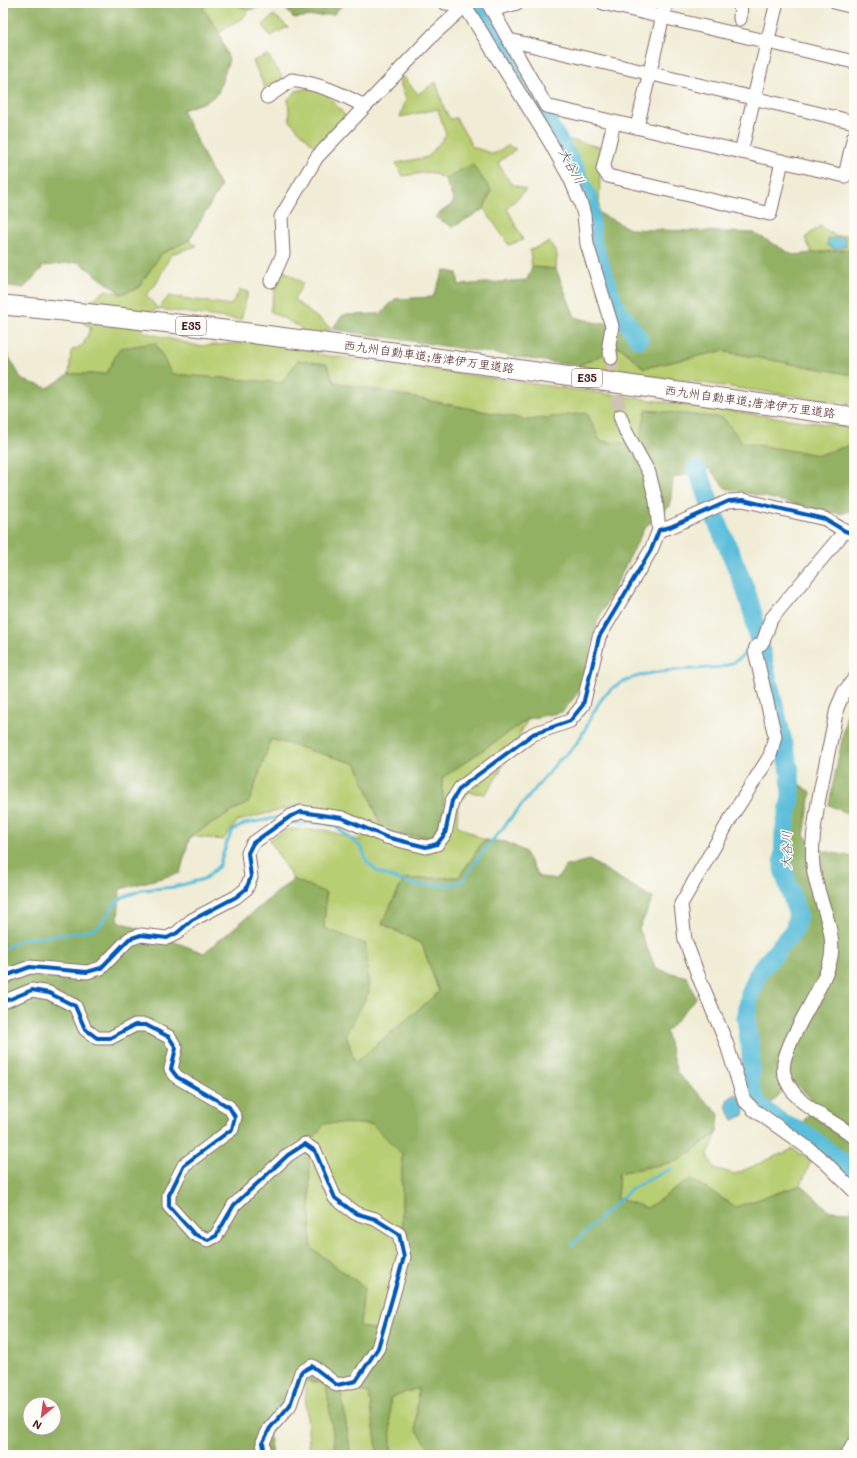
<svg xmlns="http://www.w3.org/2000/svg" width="857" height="1458" viewBox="0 0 857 1458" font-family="Mali,'Klee One',sans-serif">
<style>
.green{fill:#b8ce72;stroke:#81764e}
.forest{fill:#92b164;stroke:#6e6848;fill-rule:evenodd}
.water{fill:#5cbeda;stroke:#536e82}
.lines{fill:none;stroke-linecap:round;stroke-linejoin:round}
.stream{stroke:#5cbeda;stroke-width:3}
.river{stroke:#5cbeda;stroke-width:19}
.minor-tunnel{stroke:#cfc3b3;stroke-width:13;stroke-dasharray:13 6;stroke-linecap:butt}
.minor-casing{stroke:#846766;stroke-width:15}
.highway-casing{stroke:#846766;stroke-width:21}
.minor{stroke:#fff;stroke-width:13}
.highway{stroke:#fff;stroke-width:19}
.cycleway-casing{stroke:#fdfcf7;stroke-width:6}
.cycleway{stroke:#0057b8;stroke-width:4}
.labels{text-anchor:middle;stroke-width:3;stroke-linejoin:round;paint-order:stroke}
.shield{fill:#fdfcf7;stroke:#806168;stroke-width:1}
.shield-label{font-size:11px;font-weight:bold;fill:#4a1f2b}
.street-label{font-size:12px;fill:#4a1f2b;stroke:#fdfcf7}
.water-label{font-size:13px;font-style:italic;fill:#505768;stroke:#fdfcf7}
</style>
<rect width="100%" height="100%" fill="#fdfcf7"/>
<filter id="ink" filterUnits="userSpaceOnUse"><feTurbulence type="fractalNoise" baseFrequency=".025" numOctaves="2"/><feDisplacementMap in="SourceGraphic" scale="8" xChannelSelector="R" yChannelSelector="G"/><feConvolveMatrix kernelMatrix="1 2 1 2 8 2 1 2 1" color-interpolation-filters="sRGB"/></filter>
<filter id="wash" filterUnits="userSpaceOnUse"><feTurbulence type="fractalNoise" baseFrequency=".012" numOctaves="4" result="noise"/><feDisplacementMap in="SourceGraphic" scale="16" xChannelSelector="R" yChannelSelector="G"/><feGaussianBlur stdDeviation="0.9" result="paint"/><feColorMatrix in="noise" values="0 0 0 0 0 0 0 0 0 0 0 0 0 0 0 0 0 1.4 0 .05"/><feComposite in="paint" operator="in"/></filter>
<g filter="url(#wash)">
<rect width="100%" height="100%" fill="#f0ecd5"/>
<g class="green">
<path d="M 209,3 L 233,3 L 249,10 L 243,18 L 219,33 L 203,8 Z"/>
<path d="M 274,15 L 288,27 L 270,36 L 263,25 Z"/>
<path d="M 268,55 L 283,78 L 265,88 L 253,61 Z"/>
<path d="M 403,76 L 418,94 L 436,82 L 444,108 L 450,119 L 456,118 L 473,147 L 493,154 L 508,146 L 516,149 L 498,163 L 510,183 L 526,190 L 507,208 L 523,240 L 509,245 L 484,209 L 490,190 L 472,164 L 445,179 L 430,172 L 403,176 L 396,163 L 428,157 L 446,135 L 438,109 L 400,117 L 406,99 L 399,80 Z"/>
<path d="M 309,88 L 324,91 L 348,119 L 318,150 L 290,121 L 288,99 L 296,91 Z"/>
<path d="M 562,138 L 604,148 L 600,170 L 599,213 Z"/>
<path d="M 820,226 L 836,236 L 854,234 L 854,251 L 852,249 L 812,253 L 805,238 Z"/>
<path d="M 189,240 L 197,246 L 171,254 L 156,284 L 146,295 L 158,309 L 169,296 L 231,305 L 240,290 L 248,292 L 241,320 L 158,309 L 145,313 L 143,332 L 198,346 L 245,343 L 250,327 L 294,344 L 303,329 L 270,311 L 280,268 L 303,283 L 294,300 L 332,329 L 319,333 L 317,354 L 854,428 L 854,444 L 819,455 L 743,443 L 723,418 L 646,410 L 639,445 L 600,441 L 587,413 L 528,420 L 334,382 L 326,364 L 298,360 L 282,383 L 172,374 L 120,348 L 106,374 L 69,374 L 71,351 L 83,345 L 91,328 L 84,323 L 85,305 L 106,290 L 121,294 L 138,288 L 161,254 Z"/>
<path d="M 550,242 L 557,255 L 556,269 L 532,267 L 530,250 Z"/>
<path d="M 620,347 L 644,368 L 721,351 L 854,375 L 854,404 L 577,366 Z"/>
<path d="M 528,719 L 494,782 L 485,794 L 469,792 L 458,804 L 457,825 L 484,840 L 459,877 L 404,879 L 382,924 L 422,944 L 439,992 L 355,1063 L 346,1034 L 369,992 L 324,928 L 326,893 L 293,879 L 269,840 L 288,829 L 325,830 L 362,841 L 340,813 L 297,806 L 238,821 L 223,840 L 190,836 L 249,802 L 271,739 L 357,764 L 384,834 L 445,837 L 442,778 Z"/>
<path d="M 325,1123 L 372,1124 L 402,1154 L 402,1258 L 380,1332 L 360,1327 L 364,1287 L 311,1248 L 309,1144 Z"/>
<path d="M 717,1133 L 708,1155 L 714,1168 L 735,1174 L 793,1149 L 811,1161 L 801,1185 L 736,1207 L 691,1179 L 647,1208 L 617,1198 L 619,1173 L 678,1161 Z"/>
<path d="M 304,1380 L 326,1384 L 336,1455 L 310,1455 Z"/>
<path d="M 340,1386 L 369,1393 L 378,1455 L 351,1455 Z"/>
<path d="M 418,1388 L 416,1429 L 434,1455 L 391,1455 L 390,1398 Z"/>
</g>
<g class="forest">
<path d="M 3,3 L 209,3 L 203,8 L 219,33 L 229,60 L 218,93 L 208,101 L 182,110 L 213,174 L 221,186 L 189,240 L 161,254 L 138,288 L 121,294 L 79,262 L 44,266 L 24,288 L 3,285 Z"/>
<path d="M 233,3 L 275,3 L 249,10 Z"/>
<path d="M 280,3 L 344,3 L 334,14 L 294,18 Z"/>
<path d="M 472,164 L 491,190 L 484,209 L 453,227 L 435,217 L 454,202 L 445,179 Z"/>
<path d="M 599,213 L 630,229 L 754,233 L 793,255 L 852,249 L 854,251 L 854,375 L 721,351 L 644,368 L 620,347 L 577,366 L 332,329 L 343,315 L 380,314 L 395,299 L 433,297 L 444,270 L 457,273 L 459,285 L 527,280 L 532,267 L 556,269 L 575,317 L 597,323 L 628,321 L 598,244 Z"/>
<path d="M 155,343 L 172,374 L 282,383 L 298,360 L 327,364 L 334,382 L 528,420 L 587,413 L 600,441 L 639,445 L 646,410 L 723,418 L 743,443 L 819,455 L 854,444 L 854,510 L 840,514 L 725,488 L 709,468 L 673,478 L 670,506 L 645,527 L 597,622 L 582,688 L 562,712 L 528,719 L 442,778 L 445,837 L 384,834 L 357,764 L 271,739 L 249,802 L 190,836 L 180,873 L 120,889 L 118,921 L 204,953 L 293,879 L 326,893 L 324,928 L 366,944 L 369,992 L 346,1034 L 355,1063 L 439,992 L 422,944 L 382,923 L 404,879 L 459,877 L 484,840 L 506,842 L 524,851 L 539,877 L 557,879 L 566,866 L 589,860 L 653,898 L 639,929 L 656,969 L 687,977 L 696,998 L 666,1032 L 677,1073 L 719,1114 L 717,1133 L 678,1161 L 619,1173 L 617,1198 L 647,1208 L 691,1179 L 736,1207 L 801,1185 L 830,1211 L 854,1212 L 854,1455 L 434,1455 L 416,1429 L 418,1388 L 390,1398 L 391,1455 L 378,1455 L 369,1393 L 340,1386 L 351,1455 L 336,1455 L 326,1384 L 304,1380 L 269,1435 L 272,1455 L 3,1455 L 3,346 L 22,380 L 48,388 L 69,374 L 106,374 L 120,348 ZM 325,1123 L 372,1124 L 402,1154 L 402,1258 L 380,1332 L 360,1326 L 364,1287 L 311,1248 L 309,1145 ZM 30,1404 L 54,1404 L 54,1428 L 30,1428 Z"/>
<path d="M 849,704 L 854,706 L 854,816 L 829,805 Z"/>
<path d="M 799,784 L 811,792 L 804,836 L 824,851 L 854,857 L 854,1179 L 796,1131 L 817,1104 L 793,1082 L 762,1111 L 747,1099 L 751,1017 L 762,973 L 796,933 L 802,916 L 786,873 L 790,829 Z"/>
</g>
<g class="water">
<path d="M 845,237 L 846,246 L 835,249 L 827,245 L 828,239 Z"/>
<path d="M 736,1094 L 745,1108 L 744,1115 L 733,1120 L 726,1106 L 727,1100 Z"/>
</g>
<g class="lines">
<g class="stream">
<path d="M 290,822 L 299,824 L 324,823 L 335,826 L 362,848 L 367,862 L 378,872 L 391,877 L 415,885 L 449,885 L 463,881 L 482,853 L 559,760 C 564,756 569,752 573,748 C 585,734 590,715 601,700 C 625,666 684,671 721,667 C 732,664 742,659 748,649 C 751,644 753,639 757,634"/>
<path d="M 3,949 L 23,939 L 83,932 L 99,927 L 115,904 L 123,897 L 142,890 L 174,887 L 204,879 L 219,866 L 227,842 L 233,830 L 244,824 L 275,818 L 279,819"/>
<path d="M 852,1207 L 854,1220 L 852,1242 L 854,1277"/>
<path d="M 572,1245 L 631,1189 L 672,1168"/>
</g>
<g class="river">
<path d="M 476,3 L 573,165 L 589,200 L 592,242 L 615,306 L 639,339"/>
<path d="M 696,469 C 704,482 705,490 710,504 C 725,545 751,590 757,634 L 790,771 L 791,798 L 784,832 L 783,869 L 798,915 L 794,930 L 759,972 L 750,994 L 746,1018 L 751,1054 L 750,1081 L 752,1094 L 760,1107 L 783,1124 L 806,1134 L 849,1168 L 854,1177"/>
</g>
</g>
</g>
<g filter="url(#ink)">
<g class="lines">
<path class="minor-tunnel" d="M 611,358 L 620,416"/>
<defs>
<g id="minor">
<path d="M 470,3 L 465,6 L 550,142 L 570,178 L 581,204 L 584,215 L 587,244 L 612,326 L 609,345 L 611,358"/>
<path d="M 488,3 L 546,106 L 845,176 L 854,136"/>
<path d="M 603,3 L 854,62"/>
<path d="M 837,3 L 854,7"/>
<path d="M 492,10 L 517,3"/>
<path d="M 740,19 L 741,3"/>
<path d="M 509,40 L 854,122"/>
<path d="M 267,97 L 292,80 C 322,85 338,92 364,106"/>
<path d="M 614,122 L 603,169 L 608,176 L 770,214 L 782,161"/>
<path d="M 637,127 L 666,3"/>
<path d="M 741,152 L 776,6"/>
<path d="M 271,281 L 283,254 L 281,217 L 317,157 L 434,34 L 465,6 L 459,4 L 445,3"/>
<path d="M 620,416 L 626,432 L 649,473 L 656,501 L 659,530"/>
<path d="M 845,531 L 771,619 C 769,624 764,641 762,643 C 760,645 758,645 756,647 L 755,651 L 775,736 L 770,756 L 735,811 L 681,904 L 685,940 L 700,980 L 726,1042 L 744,1100 L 753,1109 L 808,1148 L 826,1163 L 854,1191"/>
<path d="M 854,679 L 844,692 L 837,708 C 831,740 824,771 818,803 C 815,823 811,845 813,866 C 816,897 836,926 831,957 C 826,988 777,1049 784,1074 C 794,1108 830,1116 854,1137"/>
<path d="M 3,979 L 8,975 L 30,967 L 87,972 L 101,968 L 129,939 L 141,935 L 167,938 L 177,933 L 192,920 L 236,897 L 246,889 L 251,877 L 248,853 L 253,843 L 291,816 L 301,812 L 342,818 L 386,837 L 426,847 L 437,844 L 445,834 L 452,801 L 460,788 L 533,734 L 570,721 L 583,705 L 599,637 L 651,550 L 659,530 L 670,527 L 729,501 L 743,500 L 825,519 L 845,531 L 854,534"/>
<path d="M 3,1002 L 32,990 L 49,993 L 75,1006 L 85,1029 L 97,1038 L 110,1038 L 135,1025 L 146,1025 L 169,1037 L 176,1048 L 171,1069 L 177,1077 L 229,1107 L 235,1117 L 232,1129 L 184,1165 L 169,1195 L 169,1206 L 194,1234 L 208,1240 L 216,1236 L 234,1205 L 288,1155 L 305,1144 L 315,1151 L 335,1198 L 355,1213 L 375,1219 L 399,1234 L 404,1257 L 378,1348 L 356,1381 L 337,1385 L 312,1366 L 301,1372 L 290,1405 L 270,1428 L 263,1442 L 265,1455"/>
<path d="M 847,1455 L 854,1443"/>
</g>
<path id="highway" d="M 3,305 C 133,317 263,335 393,352 C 547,373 700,395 854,417"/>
</defs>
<use href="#minor" class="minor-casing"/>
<use href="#highway" class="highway-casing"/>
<use href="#minor" class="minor"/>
<use href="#highway" class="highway"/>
<defs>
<g id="cycleway">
<path d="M 3,979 L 8,975 L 30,967 L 87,972 L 101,968 L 129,939 L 141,935 L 167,938 L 177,933 L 192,920 L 236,897 L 246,889 L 251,877 L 248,853 L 253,843 L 291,816 L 301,812 L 342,818 L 386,837 L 426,847 L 437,844 L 445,834 L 452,801 L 460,788 L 533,734 L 570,721 L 583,705 L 599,637 L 651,550 L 659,530 L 670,527 L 729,501 L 743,500 L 825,519 L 845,531 L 854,534"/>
<path d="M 3,1002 L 32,990 L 49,993 L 75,1006 L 85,1029 L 97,1038 L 110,1038 L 135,1025 L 146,1025 L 169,1037 L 176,1048 L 171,1069 L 177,1077 L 229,1107 L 235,1117 L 232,1129 L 184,1165 L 169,1195 L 169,1206 L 194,1234 L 208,1240 L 216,1236 L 234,1205 L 288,1155 L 305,1144 L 315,1151 L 335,1198 L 355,1213 L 375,1219 L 399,1234 L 404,1257 L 378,1348 L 356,1381 L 337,1385 L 312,1366 L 301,1372 L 290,1405 L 270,1428 L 263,1442 L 265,1455"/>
</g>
</defs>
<use href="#cycleway" class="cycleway-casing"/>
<use href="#cycleway" class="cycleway"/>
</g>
</g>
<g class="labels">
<g class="shield">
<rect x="176" y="317" width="30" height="18" rx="3"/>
<rect x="572" y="369" width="30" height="18" rx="3"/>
</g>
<g class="shield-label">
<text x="191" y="330">E35</text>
<text x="587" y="382">E35</text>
</g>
<g class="street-label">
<text transform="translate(429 357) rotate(8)" y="4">西九州自動車道;唐津伊万里道路</text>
<text transform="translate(750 402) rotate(8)" y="4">西九州自動車道;唐津伊万里道路</text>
</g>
<g class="water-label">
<text transform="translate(572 166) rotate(62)" y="5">大谷川</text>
<text transform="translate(786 850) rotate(-89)" y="5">大谷川</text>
</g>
</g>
<rect width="857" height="1458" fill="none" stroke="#fdfcf7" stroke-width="16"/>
<g transform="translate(42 1416) rotate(209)"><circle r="19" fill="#fdfcf7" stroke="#b5a4a5"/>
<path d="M0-3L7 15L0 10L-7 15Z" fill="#d1495b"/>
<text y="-6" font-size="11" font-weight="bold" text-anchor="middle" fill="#4a1f2b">N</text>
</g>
</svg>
